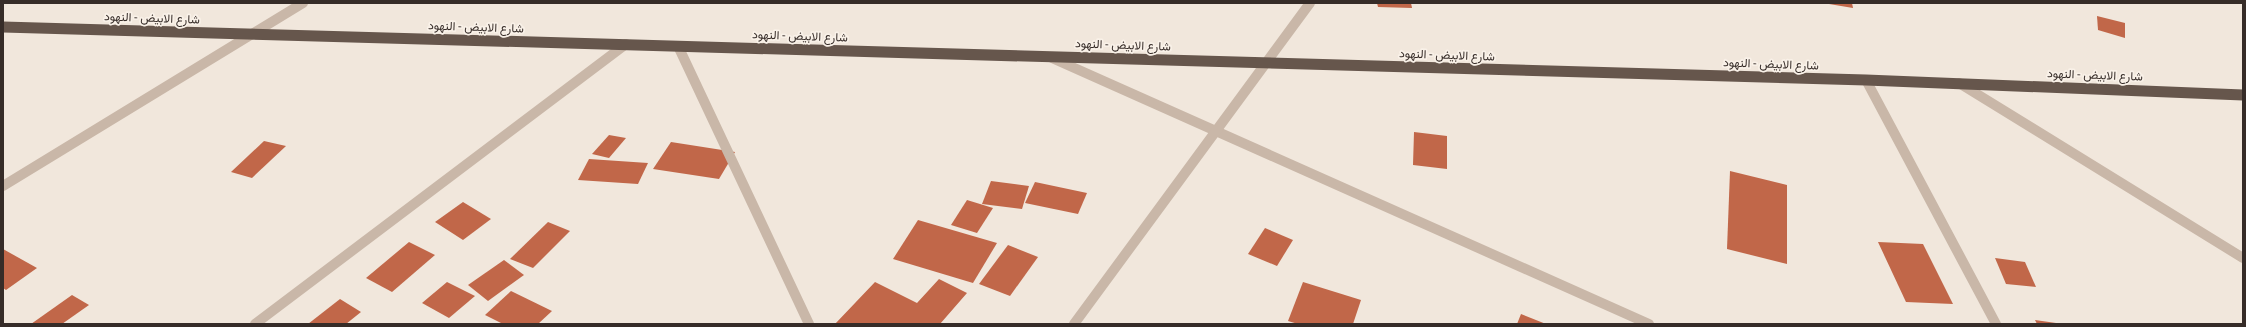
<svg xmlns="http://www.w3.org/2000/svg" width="2246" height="327" viewBox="0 0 2246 327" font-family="Ubuntu,Vazirmatn,sans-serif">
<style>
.building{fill:#c16749}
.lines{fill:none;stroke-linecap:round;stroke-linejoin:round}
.minor{stroke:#c9b7a8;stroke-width:10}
.trunk{stroke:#66564c;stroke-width:11}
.labels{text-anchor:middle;stroke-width:3.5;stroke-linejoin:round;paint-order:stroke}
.street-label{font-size:12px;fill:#362c28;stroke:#f9f1e8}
</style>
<rect width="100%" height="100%" fill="#f1e7dc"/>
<g class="building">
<path d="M 1377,3 L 1411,3 L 1412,8 L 1378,7 Z"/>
<path d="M 1829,3 L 1852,3 L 1853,8 L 1829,4 Z"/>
<path d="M 2097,16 L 2125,23 L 2125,38 L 2098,30 Z"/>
<path d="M 1414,132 L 1447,136 L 1447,169 L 1413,165 Z"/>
<path d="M 609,135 L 626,138 L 609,158 L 592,154 Z"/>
<path d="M 264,141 L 286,146 L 252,178 L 231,172 Z"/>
<path d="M 671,142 L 735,152 L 719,179 L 653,169 Z"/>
<path d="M 589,159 L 648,163 L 638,184 L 578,180 Z"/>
<path d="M 1730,171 L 1787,185 L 1787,264 L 1727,249 Z"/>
<path d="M 991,181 L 1029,186 L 1022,209 L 982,204 Z"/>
<path d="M 1035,182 L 1087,193 L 1078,214 L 1025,203 Z"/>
<path d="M 967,200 L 993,208 L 977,233 L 951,225 Z"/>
<path d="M 463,202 L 491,219 L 463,240 L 435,222 Z"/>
<path d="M 918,220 L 997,243 L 973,283 L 893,259 Z"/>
<path d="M 548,222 L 570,231 L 533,268 L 510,259 Z"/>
<path d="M 1265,228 L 1293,240 L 1277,266 L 1248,254 Z"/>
<path d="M 409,242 L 435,255 L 392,292 L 366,278 Z"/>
<path d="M 1878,242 L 1923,244 L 1953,304 L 1906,302 Z"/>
<path d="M 1008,245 L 1038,257 L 1010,296 L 979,284 Z"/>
<path d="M 3,249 L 37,268 L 6,290 L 3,288 Z"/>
<path d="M 1995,258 L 2025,262 L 2036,287 L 2006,284 Z"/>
<path d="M 504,260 L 524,275 L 488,301 L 468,285 Z"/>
<path d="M 939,279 L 967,293 L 940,324 L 835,324 L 875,282 L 917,303 Z"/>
<path d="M 447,282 L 475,296 L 449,318 L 422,303 Z"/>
<path d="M 1303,282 L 1361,300 L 1353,324 L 1298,324 L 1288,321 Z"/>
<path d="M 511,291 L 552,311 L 538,324 L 503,324 L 485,315 Z"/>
<path d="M 72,295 L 89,305 L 62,324 L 31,324 Z"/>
<path d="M 340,299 L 361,312 L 346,324 L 308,324 Z"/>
<path d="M 1521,314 L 1546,324 L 1517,324 Z"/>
<path d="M 2035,320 L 2056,323 L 2056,324 L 2037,324 Z"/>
</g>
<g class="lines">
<g class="minor">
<path d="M 678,46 L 809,324"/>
<path d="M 1052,58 L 1649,324"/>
<path d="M 1866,80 L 1996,324"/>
<path d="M 1959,83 L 2243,258"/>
<path d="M 3,186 L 303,3"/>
<path d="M 255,324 L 626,44"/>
<path d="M 1074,324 L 1310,3"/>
</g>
<path class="trunk" d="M 3,27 L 1866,80 L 2243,95"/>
</g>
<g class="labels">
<g class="street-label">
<text transform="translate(152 18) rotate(2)" y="4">شارع الابيض - النهود</text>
<text transform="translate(476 27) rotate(2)" y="4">شارع الابيض - النهود</text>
<text transform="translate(800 36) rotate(2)" y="4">شارع الابيض - النهود</text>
<text transform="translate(1123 45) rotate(2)" y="4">شارع الابيض - النهود</text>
<text transform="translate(1447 55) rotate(2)" y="4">شارع الابيض - النهود</text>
<text transform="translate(1771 64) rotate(2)" y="4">شارع الابيض - النهود</text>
<text transform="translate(2095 75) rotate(2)" y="4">شارع الابيض - النهود</text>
</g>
</g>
<rect width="2246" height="327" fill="none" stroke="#362c28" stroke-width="8"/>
</svg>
